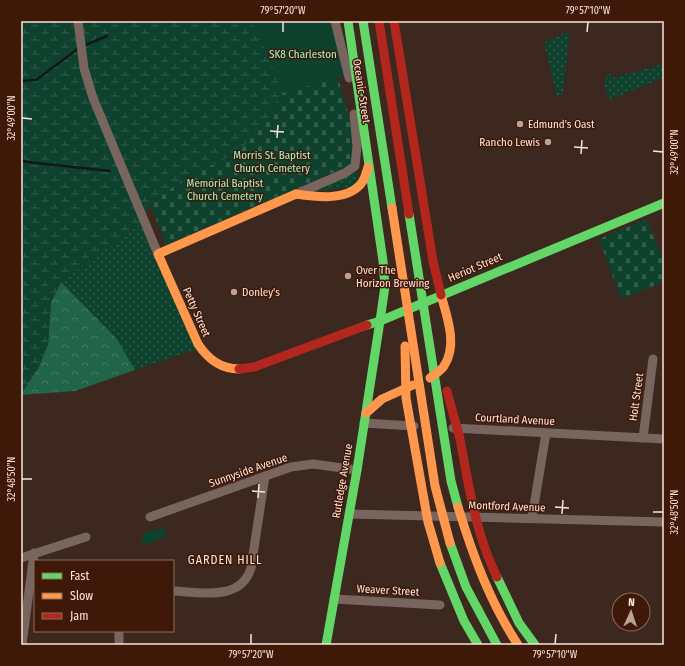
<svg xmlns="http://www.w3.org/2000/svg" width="685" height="666" viewBox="0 0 685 666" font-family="'Fira Sans Condensed',sans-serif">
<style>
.grass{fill:url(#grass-dots)}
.forest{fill:url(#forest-crowns)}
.wetland{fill:url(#wetland-marsh)}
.cemetery{fill:url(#cemetery-stones)}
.green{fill:#0e422e}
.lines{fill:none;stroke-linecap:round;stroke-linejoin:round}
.stream{stroke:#0d191c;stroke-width:2.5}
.street{stroke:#78655e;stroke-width:9}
.fast{stroke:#63d668;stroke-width:9}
.slow{stroke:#ff974d;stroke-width:9}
.jam{stroke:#b3261e;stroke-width:9}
.ticks{fill:none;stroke:#fde3d8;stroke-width:1.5}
.poi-dot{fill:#baa297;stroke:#3f1908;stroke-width:1.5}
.labels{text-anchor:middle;stroke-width:3;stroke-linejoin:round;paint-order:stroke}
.park-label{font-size:11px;fill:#95fbcd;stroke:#3f1908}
.street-label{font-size:11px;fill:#fde3d8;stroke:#3f1908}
.poi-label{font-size:11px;fill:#fde3d8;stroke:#3f1908;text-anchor:start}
.neighbourhood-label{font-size:12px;letter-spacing:1px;fill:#fde3d8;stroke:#3f1908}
.neatline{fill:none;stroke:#fde3d8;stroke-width:1.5}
.ticks-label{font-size:10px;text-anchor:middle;fill:#fde3d8}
</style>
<defs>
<pattern id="grass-dots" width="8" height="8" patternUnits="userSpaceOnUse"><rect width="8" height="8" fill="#0e422e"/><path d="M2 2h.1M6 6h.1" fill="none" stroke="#325d4c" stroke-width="1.8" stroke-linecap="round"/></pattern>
<pattern id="forest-crowns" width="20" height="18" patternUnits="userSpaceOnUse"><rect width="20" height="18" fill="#206549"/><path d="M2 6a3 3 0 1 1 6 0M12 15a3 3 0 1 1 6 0" fill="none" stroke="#417b62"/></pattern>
<pattern id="wetland-marsh" width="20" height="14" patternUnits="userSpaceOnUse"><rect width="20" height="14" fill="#0e422e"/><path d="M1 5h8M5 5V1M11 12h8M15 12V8" fill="none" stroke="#325d4c"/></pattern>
<pattern id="cemetery-stones" width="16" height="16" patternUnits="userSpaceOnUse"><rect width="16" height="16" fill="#0e422e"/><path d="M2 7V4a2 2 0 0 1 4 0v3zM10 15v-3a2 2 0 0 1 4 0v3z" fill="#325d4c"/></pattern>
</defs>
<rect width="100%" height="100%" fill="#3d281f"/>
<g class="grass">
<path d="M 568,32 L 569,37 L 563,94 L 557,96 L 544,43 Z"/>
<path d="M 664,64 L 664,77 L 614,98 L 612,101 C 605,94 601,81 609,73 L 613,78 Z"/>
<path d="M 355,170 L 358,176 L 356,187 L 314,191 Z"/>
<path d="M 143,222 L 200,348 L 135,370 L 117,339 L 61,282 Z"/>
</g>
<path class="forest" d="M 61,282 L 117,339 L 135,370 L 75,391 L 21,395 L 48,345 L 51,302 Z"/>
<path class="wetland" d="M 21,21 L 251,21 L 269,56 L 282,93 L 266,121 L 238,153 L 190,175 L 150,204 L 143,222 L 61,282 L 51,302 L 48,345 L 38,369 L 21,394 Z"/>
<g class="cemetery">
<path d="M 338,77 L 352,128 L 355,163 L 166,245 L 150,204 L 190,175 L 238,153 L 266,121 L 282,93 Z"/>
<path d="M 646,219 L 664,262 L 664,282 L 621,299 L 599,239 Z"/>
</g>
<g class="green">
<path d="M 251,21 L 335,21 L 348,75 L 282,93 L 269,56 Z"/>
<path d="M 165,529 L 166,538 L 157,539 L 150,544 L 142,542 L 142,536 L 147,531 Z"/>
</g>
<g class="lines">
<g class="stream">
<path d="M 83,46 L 107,36"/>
<path d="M 21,81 L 36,80 L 79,48"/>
<path d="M 21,160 L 27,162 L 110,171"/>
</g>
<g class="street">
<path d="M 78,21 L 84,68 L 93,98 L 158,254"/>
<path d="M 335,21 L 349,78"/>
<path d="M 301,192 L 345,173 L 355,166 L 357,146 L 354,114"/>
<path d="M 364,423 L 414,426"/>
<path d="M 453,428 L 664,439"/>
<path d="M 643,438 L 653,359"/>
<path d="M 349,514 L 664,522"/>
<path d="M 150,517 L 291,467 L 313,464 L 357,470"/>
<path d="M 532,518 L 546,433"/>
<path d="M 21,558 L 86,537"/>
<path d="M 173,591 C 199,592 241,602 251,568 L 265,476"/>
<path d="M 334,599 L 440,605"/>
<path d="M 22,645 L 34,553"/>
<path d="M 119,645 L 119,631"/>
</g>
<g class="fast">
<path d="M 348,21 L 383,261 L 385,286 L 380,321"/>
<path d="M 363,21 L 392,208"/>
<path d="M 409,214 L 451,481 L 458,507"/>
<path d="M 367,325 L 380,321 L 664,203"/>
<path d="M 450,543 L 466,587 L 497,645"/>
<path d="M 440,563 L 464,621 L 478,645"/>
<path d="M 497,577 L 519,623 L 535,645"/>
<path d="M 326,645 L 357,470 L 380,321"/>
</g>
<g class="slow">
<path d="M 296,194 C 316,197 345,201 360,185 C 365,180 366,173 368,167"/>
<path d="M 392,208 L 435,486 L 450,543"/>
<path d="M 405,346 L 406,398 L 428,522 L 440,563"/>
<path d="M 239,369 C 220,369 208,359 198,344 L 158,254 L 296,194"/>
<path d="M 430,378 C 435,374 441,371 444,366 C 458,345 447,317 441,295"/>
<path d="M 366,413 L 382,399 L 413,385"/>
<path d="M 458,507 C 473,556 490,602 518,645"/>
</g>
<g class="jam">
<path d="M 379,21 L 409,214"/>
<path d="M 394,21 L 433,261 L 441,295"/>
<path d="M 239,369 L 254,367 L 367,325"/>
<path d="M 447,391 C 451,407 456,423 460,439 C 469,486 475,533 497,577"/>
</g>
</g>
<path class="ticks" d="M 283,32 L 283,22M 587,32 L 588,22M 22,118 L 32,119M 270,131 L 284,132M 277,138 L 278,125M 574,147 L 588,148M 653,151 L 663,152M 581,154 L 582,140M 22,479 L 32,479M 252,491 L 265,492M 258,498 L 259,484M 555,507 L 569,508M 653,512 L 663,512M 562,514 L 563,500M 251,644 L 251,634M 555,644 L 556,634"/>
<g class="poi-dot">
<circle cx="520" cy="124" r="4"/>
<circle cx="548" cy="142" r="4"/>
<circle cx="348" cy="276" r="4"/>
<circle cx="234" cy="292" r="4"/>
</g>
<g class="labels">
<g class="park-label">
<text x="303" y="58">SK8 Charleston</text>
<text x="272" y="159">Morris St. Baptist<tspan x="272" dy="13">Church Cemetery</tspan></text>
<text x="225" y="187">Memorial Baptist<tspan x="225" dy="13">Church Cemetery</tspan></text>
</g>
<g class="street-label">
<text transform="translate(362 91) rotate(81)" y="4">Oceanic Street</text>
<text transform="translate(475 267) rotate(-23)" y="4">Heriot Street</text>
<text transform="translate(197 312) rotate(66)" y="4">Petty Street</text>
<text transform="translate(636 397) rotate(-82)" y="4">Holt Street</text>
<text transform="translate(515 419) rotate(3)" y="4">Courtland Avenue</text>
<text transform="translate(248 470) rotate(-19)" y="4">Sunnyside Avenue</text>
<text transform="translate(342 481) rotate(-80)" y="4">Rutledge Avenue</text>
<text transform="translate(507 506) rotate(2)" y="4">Montford Avenue</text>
<text transform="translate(388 590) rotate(3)" y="4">Weaver Street</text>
</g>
<g class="poi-label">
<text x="528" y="128">Edmund's Oast</text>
<text x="540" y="146" text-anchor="end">Rancho Lewis</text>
<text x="356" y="274">Over The<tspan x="356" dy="13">Horizon Brewing</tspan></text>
<text x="242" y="296">Donley's</text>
</g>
<g class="neighbourhood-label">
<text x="225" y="564">GARDEN HILL</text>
</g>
</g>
<rect width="685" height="666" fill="none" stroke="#3f1908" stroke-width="44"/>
<rect x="34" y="560" width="140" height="72" fill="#3f1908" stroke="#8b6a5b"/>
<rect x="42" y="573" width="20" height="6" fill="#63d668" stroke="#8b6a5b"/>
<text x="70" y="580" font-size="12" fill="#fde3d8">Fast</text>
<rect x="42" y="593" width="20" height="6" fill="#ff974d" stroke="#8b6a5b"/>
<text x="70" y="600" font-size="12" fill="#fde3d8">Slow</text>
<rect x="42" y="613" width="20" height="6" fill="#b3261e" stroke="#8b6a5b"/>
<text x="70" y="620" font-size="12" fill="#fde3d8">Jam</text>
<g transform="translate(631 612) rotate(3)"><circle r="19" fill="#3f1908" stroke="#8b6a5b"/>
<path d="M0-3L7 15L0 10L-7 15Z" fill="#baa297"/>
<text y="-6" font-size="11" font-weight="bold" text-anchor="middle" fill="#fde3d8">N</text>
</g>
<rect x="22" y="22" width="641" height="622" class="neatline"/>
<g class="ticks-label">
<text x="283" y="14">79°57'20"W</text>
<text x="588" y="14">79°57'10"W</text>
<text transform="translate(11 118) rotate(-90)" y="4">32°49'00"N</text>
<text transform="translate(674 152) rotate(-90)" y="4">32°49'00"N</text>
<text transform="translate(11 479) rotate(-90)" y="4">32°48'50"N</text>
<text transform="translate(674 512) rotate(-90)" y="4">32°48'50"N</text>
<text x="251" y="658">79°57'20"W</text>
<text x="555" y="658">79°57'10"W</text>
</g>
</svg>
